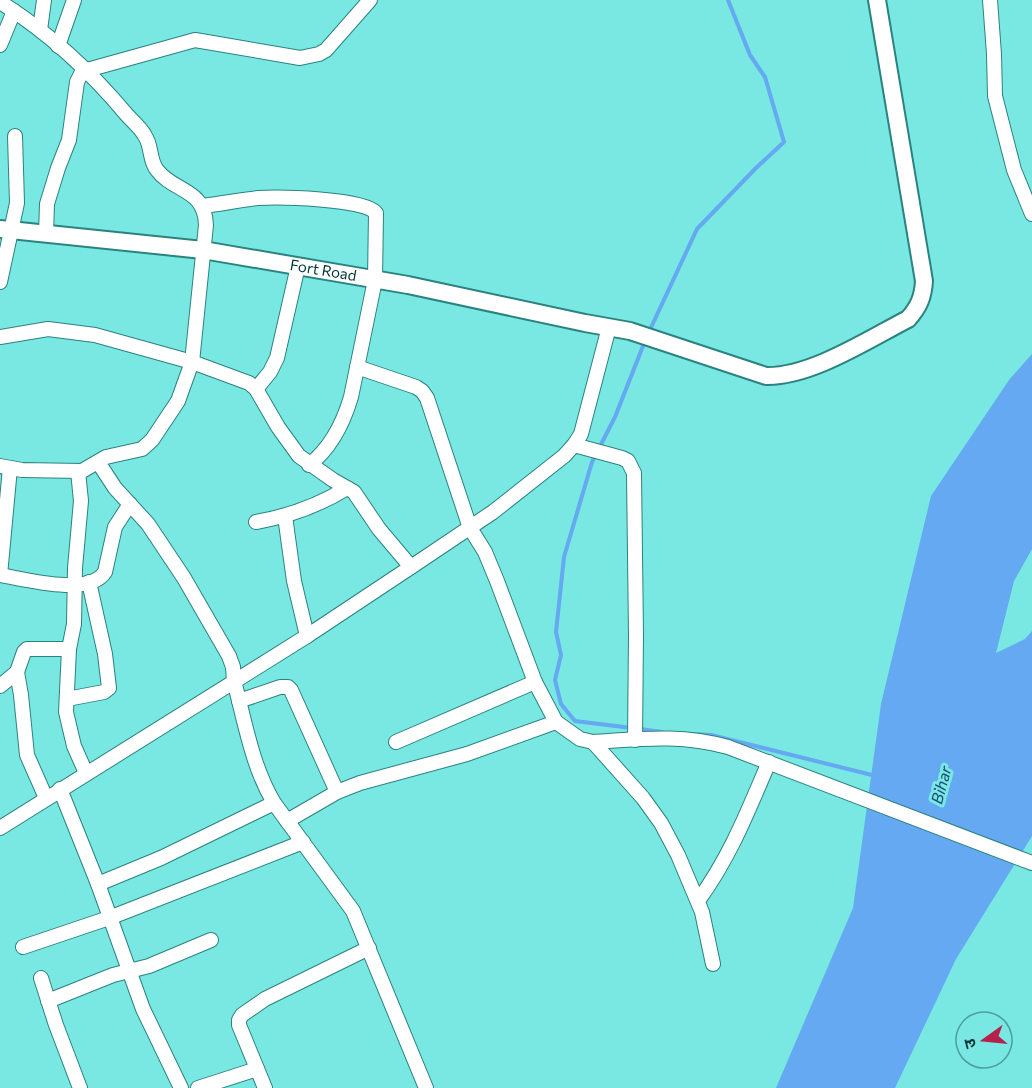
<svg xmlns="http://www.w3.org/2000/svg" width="1032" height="1088" viewBox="0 0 1032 1088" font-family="Commissioner,'Noto Sans Devanagari',sans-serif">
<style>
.water{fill:#64a9f1}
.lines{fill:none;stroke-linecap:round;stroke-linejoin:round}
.stream{stroke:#64a9f1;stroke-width:4}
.minor-casing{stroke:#2b837f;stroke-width:16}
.major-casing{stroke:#2b837f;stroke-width:20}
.minor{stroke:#fff;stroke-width:14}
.major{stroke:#fff;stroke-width:16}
.labels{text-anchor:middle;stroke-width:6;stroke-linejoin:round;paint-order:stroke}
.street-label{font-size:15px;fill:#013634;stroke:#79e7e2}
.water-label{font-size:16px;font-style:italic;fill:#194978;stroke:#79e7e2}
</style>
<rect width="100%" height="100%" fill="#79e7e2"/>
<path class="water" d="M 1032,354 L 1032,549 L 1014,581 L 996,653 L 1025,639 L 1032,631 L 1032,836 L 956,959 L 895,1088 L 776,1088 L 853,908 L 881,704 L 931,496 L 1009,380 Z"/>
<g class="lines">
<g class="stream">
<path d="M 648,334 L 697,229 L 756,168 L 784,142 L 765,77 L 750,55 L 728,0"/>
<path d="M 632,728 L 575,721 L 561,704 L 555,680 L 561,655 L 556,632 L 564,557 L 592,462 L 615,417 L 645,341"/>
<path d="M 640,729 L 662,732"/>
<path d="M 693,734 L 711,735 L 876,776"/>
</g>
<defs>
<g id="minor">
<path d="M 990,0 L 994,54 L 995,96 L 1014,170 L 1032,214"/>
<path d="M 0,2 C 48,32 91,72 127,115 C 133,122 141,128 145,136 C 152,146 149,160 157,170 C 173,192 205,188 206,225 L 192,362 L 178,401 L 152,440 L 142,449 L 106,457 L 82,471 L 22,470 L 0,466"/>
<path d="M 40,30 L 44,0"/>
<path d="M 0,45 L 14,11"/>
<path d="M 58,46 L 74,0"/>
<path d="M 202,206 C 221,204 239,200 258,198 C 278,197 364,198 376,213 L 375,280 L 351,397 C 343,424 331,448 309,465"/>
<path d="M 46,234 L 47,204 L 58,168 L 69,140 L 77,82 L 81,74 L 87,70 L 195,40 L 300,58 L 319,54 L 326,50 L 370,0"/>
<path d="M 0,282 L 17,203 L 15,136"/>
<path d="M 0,337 L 48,329 L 95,335 L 192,362 L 249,383 L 256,389 L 278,427 L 299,456 L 333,480 L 354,492 L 379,529 L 411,567"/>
<path d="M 357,367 L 416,387 L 422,391 L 427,398 L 470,528 L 485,552 L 497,581 L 535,682 L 556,722 L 580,739 L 593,742 C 642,739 680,734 728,747 L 1032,863"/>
<path d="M 256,389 L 270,372 L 277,358 L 298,266"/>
<path d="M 574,445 L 622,458 L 628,461 L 634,473 L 636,635 L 635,740"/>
<path d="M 98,462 L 115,488 L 148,524 L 184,578 L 229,656 L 233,667 L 234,681 C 245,722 252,766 274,803 L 353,911 L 426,1088"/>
<path d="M 78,471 L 81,501 L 75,568 L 74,624 L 69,649 L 66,712 L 74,746 L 86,773"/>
<path d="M 285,516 L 294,581 L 307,636"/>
<path d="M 256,522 C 290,516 318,506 347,488"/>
<path d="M 0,575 C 24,579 89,597 105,572 L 115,527 L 130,504"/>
<path d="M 0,575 L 10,468"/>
<path d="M 17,672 L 21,695 L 27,755 L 46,798"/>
<path d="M 0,686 L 17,672 L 24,652 L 27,649 L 69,649"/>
<path d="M 67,699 L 104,692 L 109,688 L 105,654 L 89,582"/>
<path d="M 239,701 L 280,687 L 288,687 L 291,690 L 337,792"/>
<path d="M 396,742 L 535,682"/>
<path d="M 593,742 L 643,798 L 661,823 L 678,855 L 702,912 L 713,964"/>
<path d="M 60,789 L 98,884 L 143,1009 L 181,1088"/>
<path d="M 287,821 L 337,792 L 360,783 L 467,754 L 556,722"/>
<path d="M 0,828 L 307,636 L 411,567 L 493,512 L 564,456 L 574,445 L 581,434 L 609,327"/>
<path d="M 98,884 L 161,858 L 274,803"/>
<path d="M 698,901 C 731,855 747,813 769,762"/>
<path d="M 23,947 L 109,918 L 303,842"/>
<path d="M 41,978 L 56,1025 L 80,1088"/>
<path d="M 48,1001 L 113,975 L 149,966 L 211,940"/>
<path d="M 198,1088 L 257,1069"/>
<path d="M 265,1088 L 239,1025 L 239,1020 L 242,1015 L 265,999 L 369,948"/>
</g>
<g id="major">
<path id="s1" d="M 0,229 L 203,250 L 408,285 L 585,323 L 630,331 L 766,376 C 811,377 869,339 908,319 C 919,307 923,297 924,281 L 877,0"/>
</g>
</defs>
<use href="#minor" class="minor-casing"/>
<use href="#major" class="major-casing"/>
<use href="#minor" class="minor"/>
<use href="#major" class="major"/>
</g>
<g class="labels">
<g class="street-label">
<text dy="5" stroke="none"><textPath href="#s1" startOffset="326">Fort Road</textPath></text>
</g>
<g class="water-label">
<text transform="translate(941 785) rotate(-75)" y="6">Bihar</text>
</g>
</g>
<g transform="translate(984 1040) rotate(255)"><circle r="28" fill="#79e7e2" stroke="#49a09c" stroke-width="1.5"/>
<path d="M0-4.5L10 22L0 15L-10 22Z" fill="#b4224b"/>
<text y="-9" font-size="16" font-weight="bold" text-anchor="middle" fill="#013634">उ</text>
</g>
</svg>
